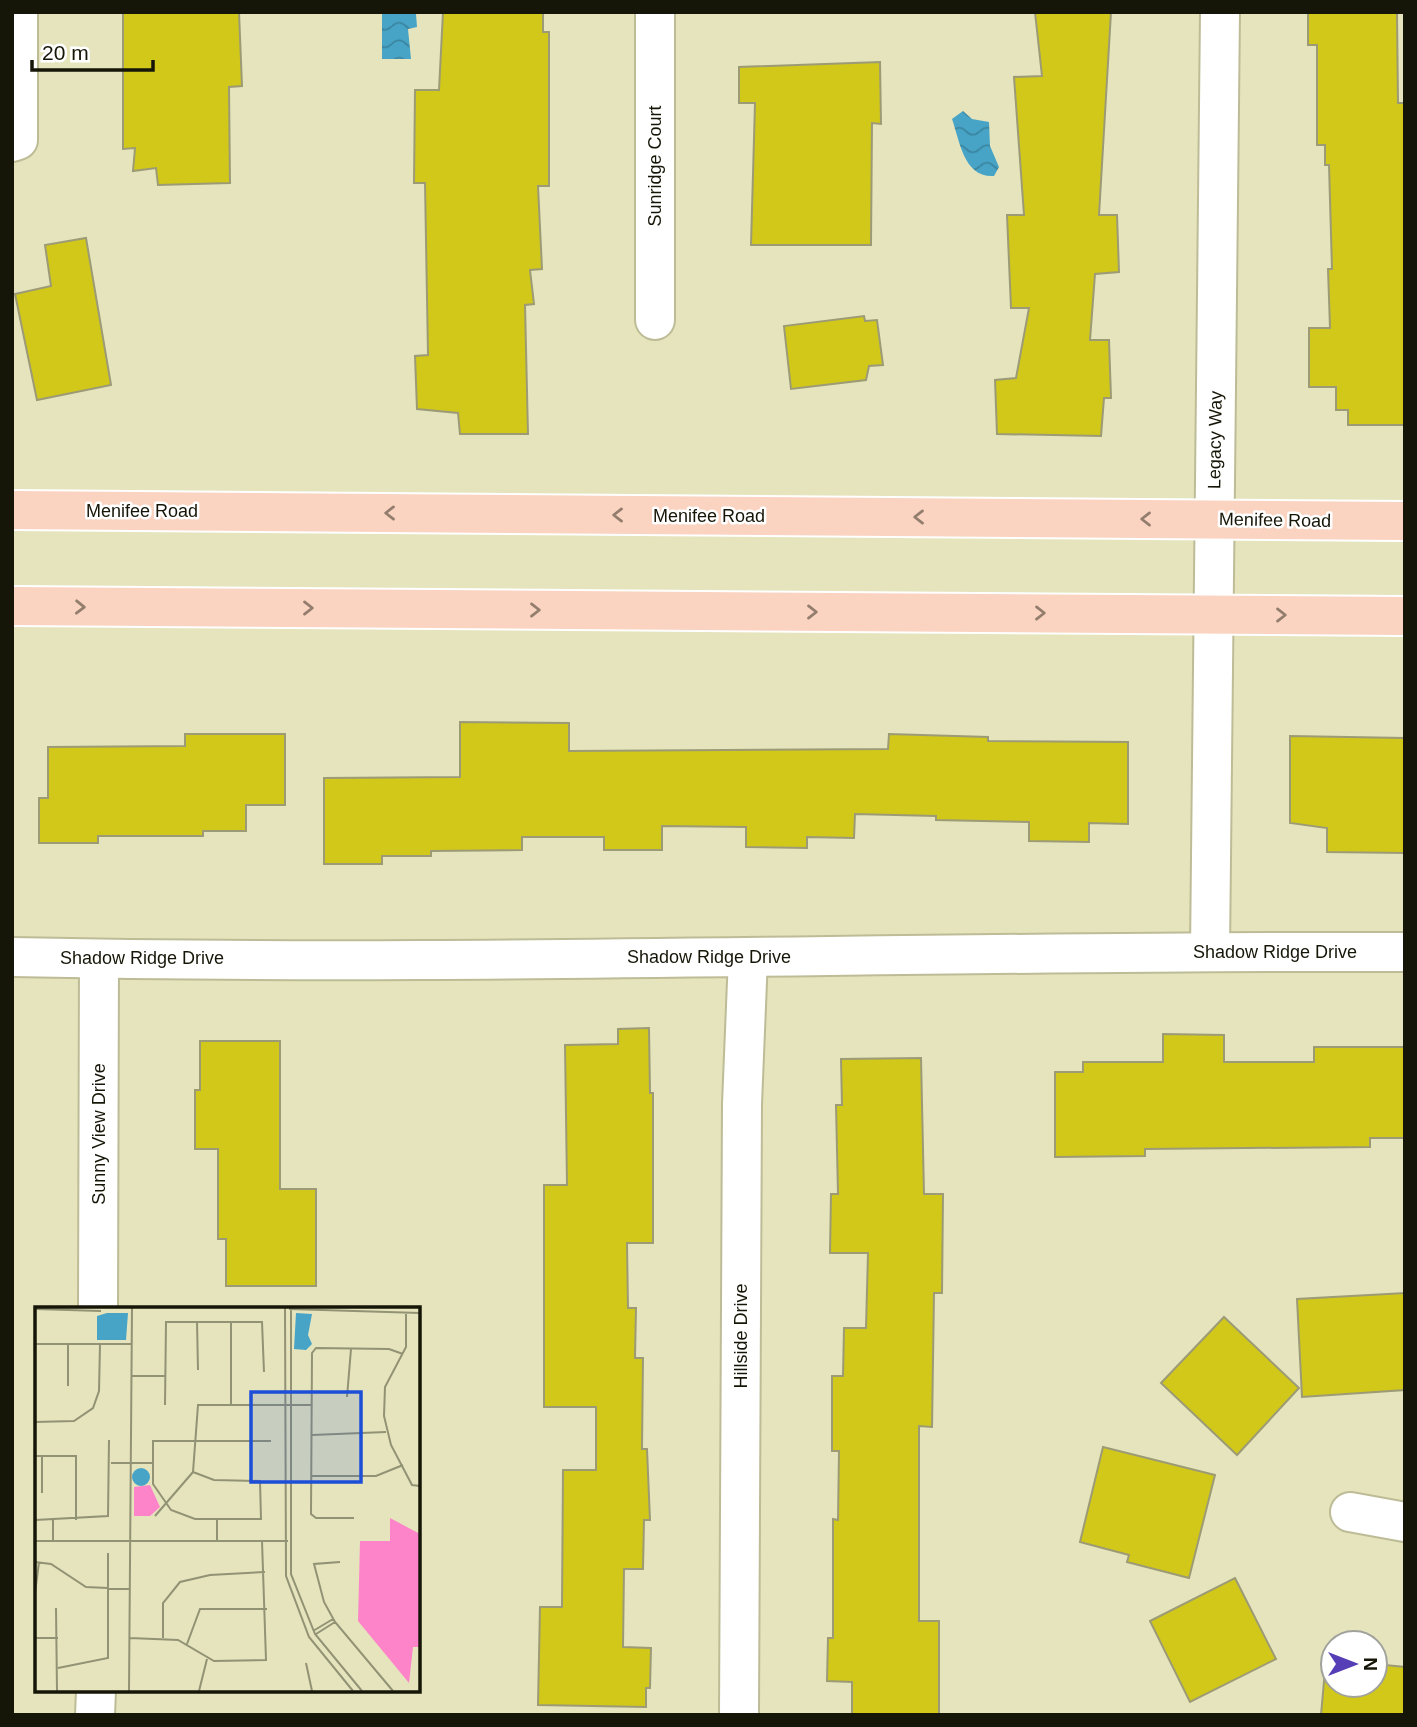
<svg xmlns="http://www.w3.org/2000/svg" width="1417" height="1727" viewBox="0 0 1417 1727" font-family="Helvetica,sans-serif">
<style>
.water{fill:url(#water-waves)}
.building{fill:#d1c81a;stroke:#9c9b76;stroke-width:2}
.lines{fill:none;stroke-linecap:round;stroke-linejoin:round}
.street-casing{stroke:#bdbc97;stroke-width:42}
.primary-casing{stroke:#fff;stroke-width:42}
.street{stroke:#fff;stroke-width:38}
.primary{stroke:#fad3c1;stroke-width:38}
.oneway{stroke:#937e6e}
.labels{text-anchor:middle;stroke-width:5;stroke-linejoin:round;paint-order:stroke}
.street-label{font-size:18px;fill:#161608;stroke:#fff}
.inset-road{fill:none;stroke:#929275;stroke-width:2}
.view{fill:#1d4ed8;fill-opacity:0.15;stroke:#1d4ed8;stroke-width:3.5}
.inset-edge{fill:none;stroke:#161608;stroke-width:3.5}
</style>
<defs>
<pattern id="water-waves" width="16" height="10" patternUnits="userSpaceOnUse" patternTransform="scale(1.75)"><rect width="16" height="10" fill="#47a4c7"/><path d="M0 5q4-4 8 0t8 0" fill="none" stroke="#3a85a0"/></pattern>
</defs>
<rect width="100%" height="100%" fill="#e5e4bd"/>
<g class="water">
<path d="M 382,12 L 416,14 L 417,27 L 408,29 L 411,59 L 382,59 Z"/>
<path d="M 963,111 L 972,119 L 989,122 L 990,146 L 999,167 L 994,176 C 964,178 960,142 952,119 Z"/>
</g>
<g class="building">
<path d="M 123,12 L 239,12 L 242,86 L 229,87 L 230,183 L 158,185 L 156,168 L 133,171 L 135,148 L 123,149 Z"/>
<path d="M 443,12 L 543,12 L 543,32 L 549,32 L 549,186 L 538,186 L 542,269 L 530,270 L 534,304 L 525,305 L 528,434 L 460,434 L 458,413 L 417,409 L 415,356 L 428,355 L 425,183 L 414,183 L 415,90 L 439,90 Z"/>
<path d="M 1035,12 L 1111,12 L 1099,215 L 1117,215 L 1119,272 L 1095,274 L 1090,340 L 1109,340 L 1111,398 L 1104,398 L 1101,436 L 997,434 L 995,380 L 1016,378 L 1029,308 L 1011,308 L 1007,215 L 1024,215 L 1014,77 L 1042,76 Z"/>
<path d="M 1308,12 L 1397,12 L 1398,103 L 1405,103 L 1405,425 L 1348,425 L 1348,410 L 1336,410 L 1336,387 L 1309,387 L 1309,328 L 1330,328 L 1328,269 L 1332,269 L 1329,165 L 1325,165 L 1325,145 L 1317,145 L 1317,45 L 1308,45 Z"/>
<path d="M 880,62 L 881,124 L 872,123 L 871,245 L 751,245 L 755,103 L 739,103 L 739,67 Z"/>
<path d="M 86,238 L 111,385 L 37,400 L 15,294 L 51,286 L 45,245 Z"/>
<path d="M 864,316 L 865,321 L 877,320 L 883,365 L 869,366 L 866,380 L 791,389 L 784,326 Z"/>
<path d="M 460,722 L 569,723 L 569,751 L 888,749 L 889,734 L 988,737 L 988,741 L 1128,742 L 1128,824 L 1089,823 L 1089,842 L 1029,841 L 1029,822 L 936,820 L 936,816 L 855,814 L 854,838 L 807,837 L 807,848 L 746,847 L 746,827 L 662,826 L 662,850 L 604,850 L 604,837 L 522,837 L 522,850 L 431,851 L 431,856 L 382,856 L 382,864 L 324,864 L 324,778 L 460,777 Z"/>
<path d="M 185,734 L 285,734 L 285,805 L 246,805 L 246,831 L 203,831 L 203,836 L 98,836 L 98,843 L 39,843 L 39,798 L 48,798 L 48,747 L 185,746 Z"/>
<path d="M 1290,736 L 1405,738 L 1405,853 L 1327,852 L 1327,828 L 1290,823 Z"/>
<path d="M 649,1028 L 650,1093 L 653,1093 L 653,1243 L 627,1243 L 628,1308 L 636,1308 L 635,1358 L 643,1358 L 642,1449 L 647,1449 L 650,1520 L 644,1520 L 643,1569 L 624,1569 L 623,1647 L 651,1648 L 650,1688 L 646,1688 L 646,1707 L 538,1705 L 540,1607 L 562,1607 L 563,1470 L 596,1470 L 596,1407 L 544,1407 L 544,1185 L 567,1185 L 565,1045 L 618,1044 L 618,1029 Z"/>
<path d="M 1163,1034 L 1224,1035 L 1224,1062 L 1314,1062 L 1314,1047 L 1405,1047 L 1405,1138 L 1370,1138 L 1370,1147 L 1145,1149 L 1145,1156 L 1055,1157 L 1055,1072 L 1083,1072 L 1083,1062 L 1163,1062 Z"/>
<path d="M 200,1041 L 280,1041 L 280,1189 L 316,1189 L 316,1286 L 226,1286 L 226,1239 L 218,1239 L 218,1149 L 195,1149 L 195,1090 L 200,1090 Z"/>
<path d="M 921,1058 L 924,1194 L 943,1194 L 942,1293 L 934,1293 L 932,1427 L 919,1426 L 919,1621 L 939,1621 L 939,1715 L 852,1715 L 852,1682 L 827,1681 L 828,1638 L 833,1638 L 833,1519 L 838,1520 L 839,1451 L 832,1451 L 832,1376 L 843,1376 L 844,1328 L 866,1328 L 868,1253 L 830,1253 L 831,1194 L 838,1194 L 836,1105 L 842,1105 L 841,1059 Z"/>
<path d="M 1405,1293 L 1405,1390 L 1302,1397 L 1297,1299 Z"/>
<path d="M 1224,1317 L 1299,1388 L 1237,1455 L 1161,1383 Z"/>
<path d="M 1103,1447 L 1215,1475 L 1189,1578 L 1127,1562 L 1129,1555 L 1080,1542 Z"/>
<path d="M 1235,1578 L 1276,1659 L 1190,1702 L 1150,1621 Z"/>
<path d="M 1326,1659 L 1333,1660 L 1333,1685 L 1375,1685 L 1375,1664 L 1405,1667 L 1405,1715 L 1321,1715 Z"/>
</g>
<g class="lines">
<defs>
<g id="street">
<path d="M 655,12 L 655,320"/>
<path d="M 12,142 L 18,140 L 18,12"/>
<path d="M 1210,951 L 1220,12"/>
<path d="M 12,957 C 476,967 941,950 1405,952"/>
<path d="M 98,1309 L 99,959"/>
<path d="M 1350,1512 L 1405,1522"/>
<path d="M 95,1715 L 96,1690"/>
<path d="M 739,1715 L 742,1104 L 748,957"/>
</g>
<g id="primary">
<path d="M 12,510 L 1405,521"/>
<path d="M 12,606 L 1405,616"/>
</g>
</defs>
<use href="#street" class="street-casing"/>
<use href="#primary" class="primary-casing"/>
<use href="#street" class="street"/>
<use href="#primary" class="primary"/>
</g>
<defs><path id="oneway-chevron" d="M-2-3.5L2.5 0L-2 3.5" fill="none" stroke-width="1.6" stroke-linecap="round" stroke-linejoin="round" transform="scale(1.75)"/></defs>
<g class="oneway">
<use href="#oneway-chevron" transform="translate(390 513) rotate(-180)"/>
<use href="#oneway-chevron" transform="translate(618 515) rotate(-180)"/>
<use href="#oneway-chevron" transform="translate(919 517) rotate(-180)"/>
<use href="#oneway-chevron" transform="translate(1146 519) rotate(-180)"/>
<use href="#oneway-chevron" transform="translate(80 607) rotate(1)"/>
<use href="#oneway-chevron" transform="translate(308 608)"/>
<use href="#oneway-chevron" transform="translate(535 610)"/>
<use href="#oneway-chevron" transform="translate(812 612)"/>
<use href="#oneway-chevron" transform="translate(1040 613)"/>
<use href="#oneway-chevron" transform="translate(1281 615)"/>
</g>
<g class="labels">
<g class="street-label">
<text transform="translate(655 166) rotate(-90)" y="6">Sunridge Court</text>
<text transform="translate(1215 440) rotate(-89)" y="6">Legacy Way</text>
<text x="142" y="517">Menifee Road</text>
<text x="709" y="522">Menifee Road</text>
<text transform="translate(1275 520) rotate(1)" y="6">Menifee Road</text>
<text x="1275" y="958">Shadow Ridge Drive</text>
<text x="709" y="963">Shadow Ridge Drive</text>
<text x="142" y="964">Shadow Ridge Drive</text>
<text transform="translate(99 1134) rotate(-90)" y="6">Sunny View Drive</text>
<text transform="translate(741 1336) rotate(-90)" y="6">Hillside Drive</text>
</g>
</g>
<g transform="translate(35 1307)">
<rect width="385" height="385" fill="#e5e4bd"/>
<path d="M 355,211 L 385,227 L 385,340 L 378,340 L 374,376 L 323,314 L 325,234 L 355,234 Z" fill="#fd84c9"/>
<path d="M 115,178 L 125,200 L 115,209 L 99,209 L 99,180 Z" fill="#fd84c9"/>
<path d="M 72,6 L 93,6 L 91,33 L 62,33 L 62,9 ZM 261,6 L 277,7 L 273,28 L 277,37 L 271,43 L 259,42 ZM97 170a9 9 0 1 1 18 0a9 9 0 1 1-18 0Z" fill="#47a4c7"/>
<path class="inset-road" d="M 250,1 L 251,269 L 274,330 L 318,384M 256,1 L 256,267 L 280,327 L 327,384M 0,2 L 66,4M 254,2 L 385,6M 371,7 L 371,40 L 350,80 L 349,109 L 356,138 L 377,178 L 385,179M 162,15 L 163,63M 0,37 L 97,37M 96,69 L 130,69M 33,79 L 33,37M 312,90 L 316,42M 130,98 L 131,15 L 227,15 L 229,65M 196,98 L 196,15M 0,115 L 39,114 L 58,101 L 64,84 L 65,37M 277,128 L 351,125M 0,149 L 41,149 L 41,213M 7,149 L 7,186M 76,156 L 117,156M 158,165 L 179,173 L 225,174 L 226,212 L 160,212 L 136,203 L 118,177 L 118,134 L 236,134M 277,169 L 341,169 L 368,158M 120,209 L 158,165 L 163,98 L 276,98M 319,211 L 281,211 L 276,207 L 277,46 L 281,41 L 354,42 L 368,47M 0,213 L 73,209 L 74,133M 0,234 L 253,234M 18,234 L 18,213M 182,234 L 182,213M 0,255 L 16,257 L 51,280 L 95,282M 305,255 L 279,257 L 289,295 L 300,315 L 358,384M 0,286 L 4,255M 21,301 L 22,384M 278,324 L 298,312M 281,327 L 300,315M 0,331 L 23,331M 95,331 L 143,333 L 179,354 L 231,353 L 227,234M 128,331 L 128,296 L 145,275 L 175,268 L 230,265M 152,337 L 165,302 L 232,302M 271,356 L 277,384M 23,361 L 73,351 L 73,246M 94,384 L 97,1M 164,384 L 172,352"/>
<path class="view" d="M 216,85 L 326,85 L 326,175 L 216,175 Z"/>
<rect width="385" height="385" class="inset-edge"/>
</g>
<rect width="1417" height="1727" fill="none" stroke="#161608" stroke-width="28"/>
<g transform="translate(1354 1664) rotate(90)"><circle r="33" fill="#ffffff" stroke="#a2a29c" stroke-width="2"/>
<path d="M0-5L12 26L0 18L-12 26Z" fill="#563eb6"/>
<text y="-10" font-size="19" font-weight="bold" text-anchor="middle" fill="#161608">N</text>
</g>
<path d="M32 60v10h121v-10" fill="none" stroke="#161608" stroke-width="3.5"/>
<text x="42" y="60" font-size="21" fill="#161608" stroke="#ffffff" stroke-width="5" paint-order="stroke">20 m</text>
</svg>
